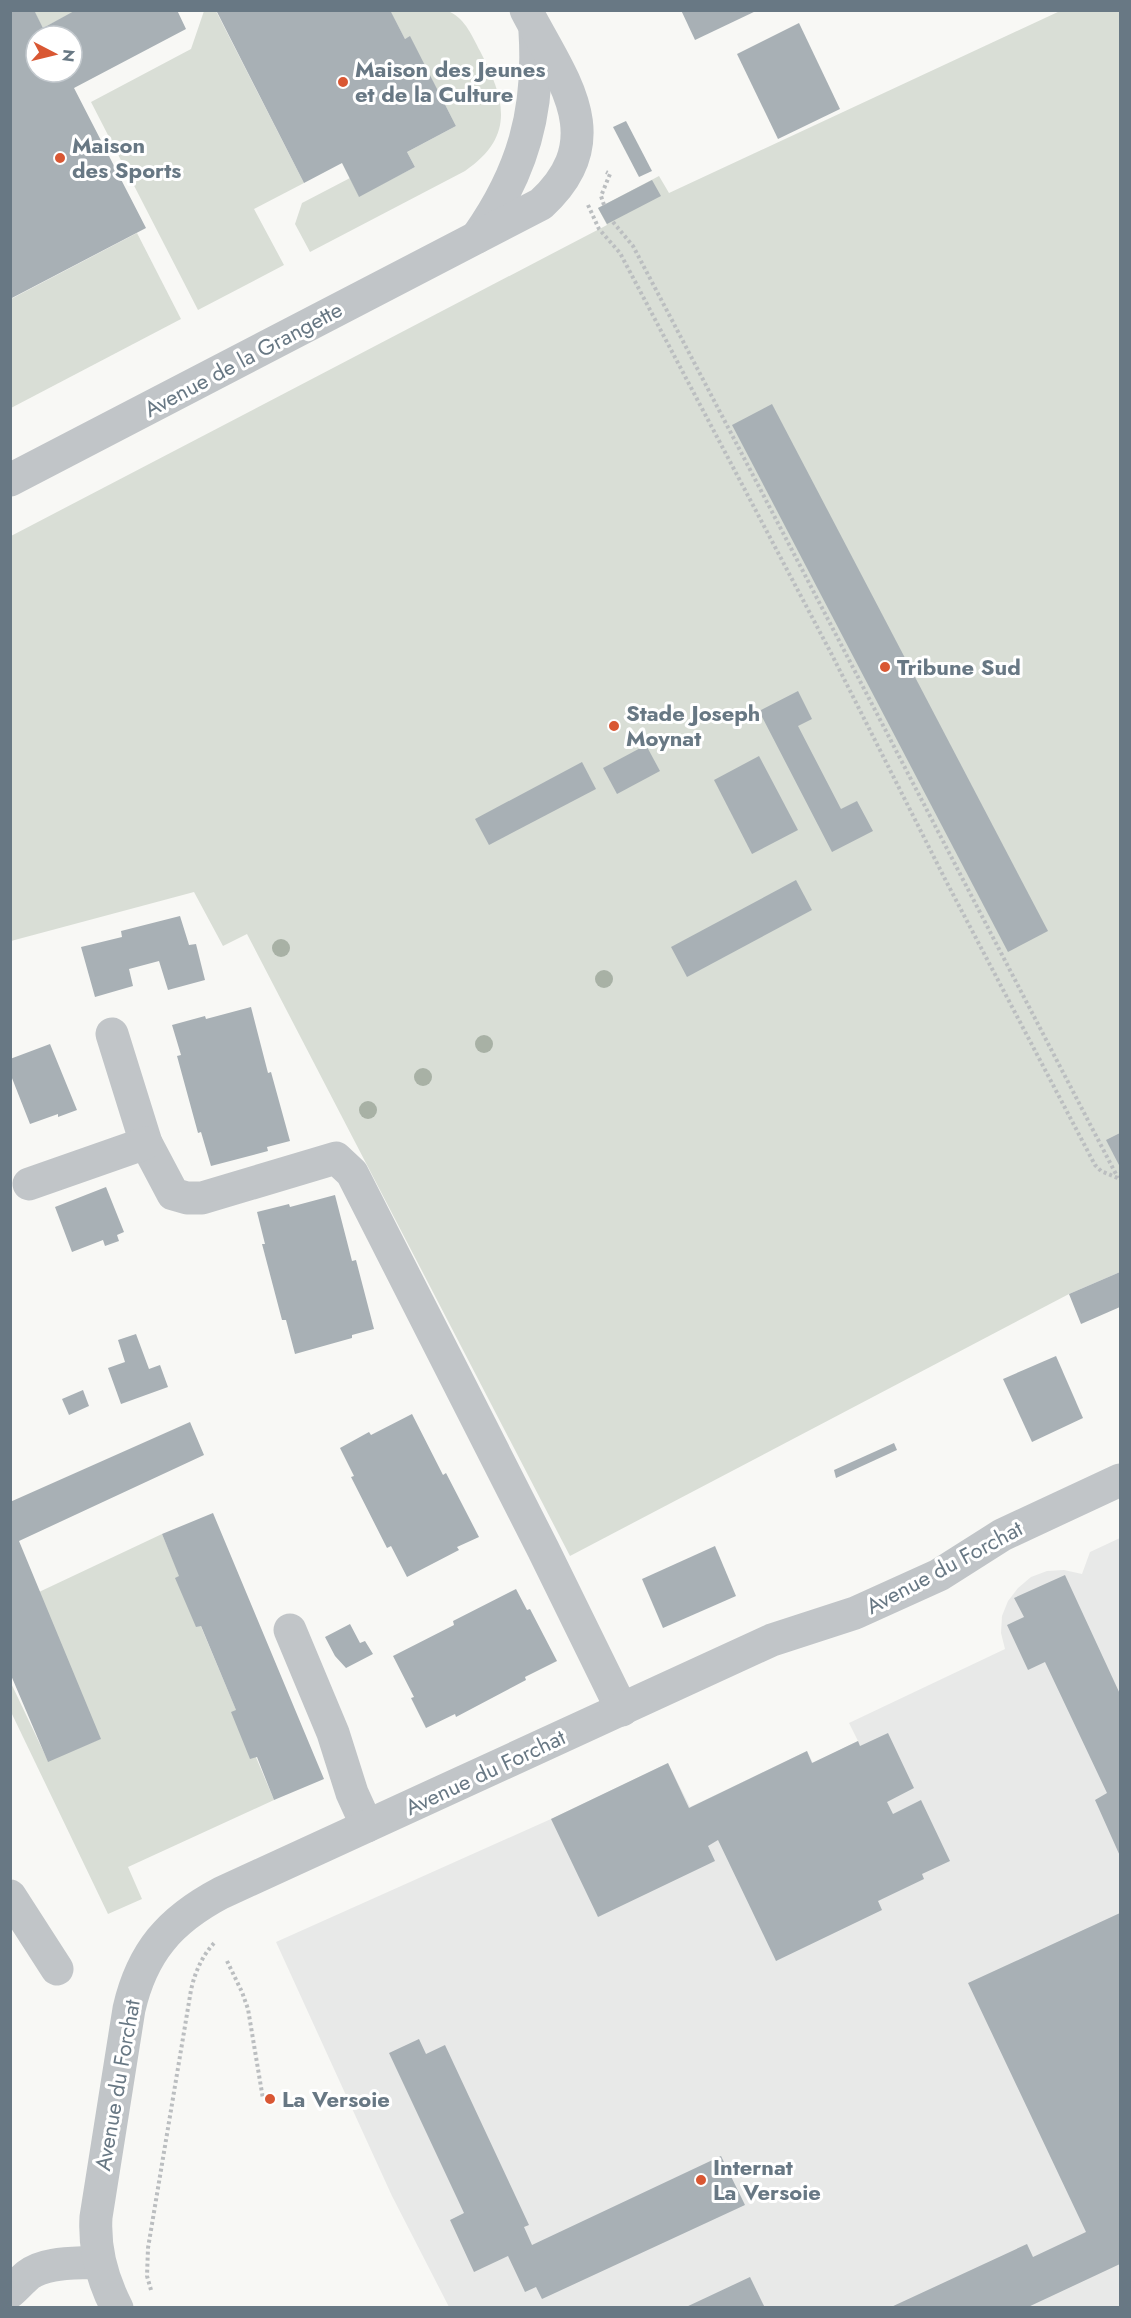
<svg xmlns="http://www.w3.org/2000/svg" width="1131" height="2318" viewBox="0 0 1131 2318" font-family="Jost,sans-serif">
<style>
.built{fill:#e8e9e8}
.green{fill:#d9ded6}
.building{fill:#a8b0b5;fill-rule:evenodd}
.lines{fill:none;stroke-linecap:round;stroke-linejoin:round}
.path{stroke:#bbbec0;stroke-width:4;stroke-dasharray:3 3;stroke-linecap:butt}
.minor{stroke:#c1c5c8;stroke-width:33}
.tree{fill:#a8b1a5}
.poi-dot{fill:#d95733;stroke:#fff;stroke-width:2}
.labels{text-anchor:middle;stroke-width:6;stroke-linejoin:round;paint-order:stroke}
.poi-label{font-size:22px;font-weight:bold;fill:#687884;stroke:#fff;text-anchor:start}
.street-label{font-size:22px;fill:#687884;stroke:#fff}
</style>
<rect width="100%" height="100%" fill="#f8f8f5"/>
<path class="built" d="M 1120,1538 L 1120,2307 L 449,2307 L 392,2196 L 276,1942 L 551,1819 L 668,1763 L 690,1807 L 807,1751 L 813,1763 L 858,1741 L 849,1723 L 1005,1649 L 1001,1633 L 1002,1616 L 1008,1601 L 1018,1588 L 1031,1577 L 1047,1571 L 1064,1570 L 1082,1574 L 1090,1552 Z"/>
<g class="green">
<path d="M 34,11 L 76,11 L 43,28 Z"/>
<path d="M 204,11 L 216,11 L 304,183 L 254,209 L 284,265 L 198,310 L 91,102 L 191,49 Z"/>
<path d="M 390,11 C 402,11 443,8 450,12 C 466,20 472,36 480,51 C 505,99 516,136 465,171 L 310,252 L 295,224 L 302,203 L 350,178 L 359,196 L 415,167 L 407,152 L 456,126 L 410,37 L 405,39 Z"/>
<path d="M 1060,11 L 1120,11 L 1120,1272 L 1069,1294 L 570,1556 L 247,934 L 223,946 L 194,892 L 11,941 L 11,536 L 607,225 L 598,208 L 659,176 L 669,193 Z"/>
<path d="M 137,233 L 181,319 L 11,408 L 11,299 Z"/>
<path d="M 162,1534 L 274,1800 L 128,1867 L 142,1899 L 108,1914 L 11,1712 L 10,1681 L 48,1761 L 100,1739 L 39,1592 Z"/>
</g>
<g class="building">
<path d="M 10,10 L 34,10 L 43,28 L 76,10 L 177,10 L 186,29 L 74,88 L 146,228 L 10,299 ZM 36,36 L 72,36 L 72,72 L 36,72 Z"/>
<path d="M 216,10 L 390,10 L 405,39 L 410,36 L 456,126 L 407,152 L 415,167 L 359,197 L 342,163 L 304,183 Z"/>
<path d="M 681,10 L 758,10 L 695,40 Z"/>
<path d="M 799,23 L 840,109 L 778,139 L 737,54 Z"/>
<path d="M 626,121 L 652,171 L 639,177 L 613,127 Z"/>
<path d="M 652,180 L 661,196 L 607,224 L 598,208 Z"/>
<path d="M 772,404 L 1048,931 L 1008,952 L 732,425 Z"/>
<path d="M 798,691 L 812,719 L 798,726 L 841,809 L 857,801 L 873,831 L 832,852 L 759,711 Z"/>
<path d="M 646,745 L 660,771 L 617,794 L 603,768 Z"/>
<path d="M 759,756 L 798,830 L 752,854 L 714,780 Z"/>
<path d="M 582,762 L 596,789 L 489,845 L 475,819 Z"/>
<path d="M 796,880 L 812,910 L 687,977 L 671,947 Z"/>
<path d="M 180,916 L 189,945 L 196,944 L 205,980 L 168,990 L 159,961 L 129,969 L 133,986 L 95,997 L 81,947 L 122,937 L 121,931 Z"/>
<path d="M 251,1007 L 268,1073 L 271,1072 L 290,1141 L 267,1147 L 268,1151 L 211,1166 L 201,1132 L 198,1133 L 177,1056 L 181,1055 L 172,1025 L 205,1016 L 206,1019 Z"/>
<path d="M 50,1044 L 77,1110 L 58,1117 L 58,1114 L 30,1124 L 10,1073 L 10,1059 Z"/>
<path d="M 1120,1133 L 1120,1167 L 1106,1140 Z"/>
<path d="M 106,1187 L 124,1232 L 117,1235 L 119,1241 L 105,1246 L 103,1240 L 72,1252 L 55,1207 Z"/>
<path d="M 335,1195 L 352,1261 L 356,1260 L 374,1329 L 352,1335 L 352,1338 L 295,1354 L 286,1320 L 282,1320 L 262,1244 L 265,1244 L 257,1212 L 289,1204 L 290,1207 Z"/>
<path d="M 1120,1272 L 1120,1307 L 1081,1324 L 1069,1294 Z"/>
<path d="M 136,1334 L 149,1369 L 160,1365 L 168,1387 L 121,1404 L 108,1368 L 125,1362 L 118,1340 Z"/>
<path d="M 1056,1356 L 1083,1418 L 1032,1442 L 1003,1379 Z"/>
<path d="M 83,1390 L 89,1406 L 69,1415 L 62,1399 Z"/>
<path d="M 412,1414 L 443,1475 L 446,1473 L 479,1537 L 457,1547 L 459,1550 L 407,1577 L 391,1546 L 387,1548 L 351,1477 L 354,1476 L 340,1448 L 369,1432 L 371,1435 Z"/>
<path d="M 190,1422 L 204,1455 L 19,1541 L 101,1739 L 48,1762 L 10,1673 L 10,1502 Z"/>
<path d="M 894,1443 L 897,1450 L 836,1478 L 834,1470 Z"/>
<path d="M 213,1513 L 324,1779 L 274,1800 L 257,1757 L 250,1759 L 231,1712 L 236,1710 L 201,1626 L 196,1627 L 175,1578 L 179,1576 L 162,1534 Z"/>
<path d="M 715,1546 L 736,1596 L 663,1628 L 642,1579 Z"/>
<path d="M 1065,1575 L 1120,1694 L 1120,1856 L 1095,1800 L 1107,1793 L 1045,1662 L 1028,1670 L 1007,1625 L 1024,1617 L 1014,1598 Z"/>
<path d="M 516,1589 L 527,1610 L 530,1609 L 557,1661 L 525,1677 L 526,1680 L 456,1717 L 455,1714 L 426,1728 L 411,1698 L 414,1697 L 393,1656 L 454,1625 L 453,1621 Z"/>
<path d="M 350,1624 L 360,1643 L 365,1641 L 373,1654 L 346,1668 L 335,1656 L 325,1637 Z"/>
<path d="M 888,1733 L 914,1788 L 887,1802 L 893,1814 L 921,1800 L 950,1861 L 922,1874 L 924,1879 L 878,1901 L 882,1910 L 776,1961 L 718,1840 L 708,1846 L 715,1861 L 598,1917 L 551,1819 L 668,1763 L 689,1808 L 807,1751 L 812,1763 L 858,1741 L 860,1746 Z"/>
<path d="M 1120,1913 L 1120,2264 L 1026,2308 L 889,2308 L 1027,2244 L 1033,2257 L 1086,2232 L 968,1983 Z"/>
<path d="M 419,2039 L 426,2054 L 445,2045 L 529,2225 L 524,2227 L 532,2245 L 721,2156 L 745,2205 L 542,2299 L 536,2287 L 525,2292 L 508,2256 L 474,2272 L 450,2220 L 464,2213 L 389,2053 Z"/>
<path d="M 750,2277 L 765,2308 L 684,2308 Z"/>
</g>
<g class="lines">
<g class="path">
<path d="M 588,205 L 599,229 L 620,253 L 832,655 L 946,881 L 1095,1165 L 1101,1171 L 1120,1179"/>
<path d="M 604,205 L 601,196 L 610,174 L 606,172"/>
<path d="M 613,222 L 633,246 C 796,556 956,867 1118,1178"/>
<path d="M 227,1961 L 242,1992 L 248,2009 L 263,2099"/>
<path d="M 151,2290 L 147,2276 L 148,2248 L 191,1990 C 195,1972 202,1956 215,1942"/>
</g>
<g class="minor">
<path d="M 477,237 C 523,172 540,111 535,32"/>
<path d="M 10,480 L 541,204 C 613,138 561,78 526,10"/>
<path d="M 112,1034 L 146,1143 L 173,1194 L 187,1198 L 202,1198 L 336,1158 L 352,1173 L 543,1549 L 622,1710"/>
<path d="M 29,1184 L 146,1143"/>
<path d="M 290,1630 L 333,1733 L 352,1793 L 367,1826"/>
<path d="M 10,1896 L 57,1969"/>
<path d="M 10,2292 C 16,2287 22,2280 28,2275 C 46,2261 77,2264 99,2262"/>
<path d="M 117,2308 C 102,2279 94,2250 96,2217 L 129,2009 C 142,1952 170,1920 221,1893 L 772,1640 L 855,1613 L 939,1575 L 1002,1535 L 1120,1480"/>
</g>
</g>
<g class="tree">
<circle cx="281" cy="948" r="9"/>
<circle cx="604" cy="979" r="9"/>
<circle cx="484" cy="1044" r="9"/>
<circle cx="423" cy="1077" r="9"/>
<circle cx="368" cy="1110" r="9"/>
</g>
<g class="poi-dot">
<circle cx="343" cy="82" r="6"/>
<circle cx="60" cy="158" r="6"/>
<circle cx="885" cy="667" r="6"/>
<circle cx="614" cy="726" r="6"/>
<circle cx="270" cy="2099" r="6"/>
<circle cx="701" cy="2180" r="6"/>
</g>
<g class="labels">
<g class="poi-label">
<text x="355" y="77">Maison des Jeunes<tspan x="355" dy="25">et de la Culture</tspan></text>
<text x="72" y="153">Maison<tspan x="72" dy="25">des Sports</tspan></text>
<text x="897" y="675">Tribune Sud</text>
<text x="626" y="721">Stade Joseph<tspan x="626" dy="25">Moynat</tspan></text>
<text x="282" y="2107">La Versoie</text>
<text x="713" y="2175">Internat<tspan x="713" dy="25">La Versoie</tspan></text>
</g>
<g class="street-label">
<text transform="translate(243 359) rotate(-28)" y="8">Avenue de la Grangette</text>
<text transform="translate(944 1567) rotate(-28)" y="8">Avenue du Forchat</text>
<text transform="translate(485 1772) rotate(-25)" y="8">Avenue du Forchat</text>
<text transform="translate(117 2085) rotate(-80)" y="8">Avenue du Forchat</text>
</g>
</g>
<rect width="1131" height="2318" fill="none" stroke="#687884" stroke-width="24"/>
<g transform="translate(54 54) rotate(97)"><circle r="28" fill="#ffffff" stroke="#c3c9ce" stroke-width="1.5"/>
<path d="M0-4.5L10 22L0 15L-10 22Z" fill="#d95733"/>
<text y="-9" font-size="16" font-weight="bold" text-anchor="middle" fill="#687884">N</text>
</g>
</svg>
